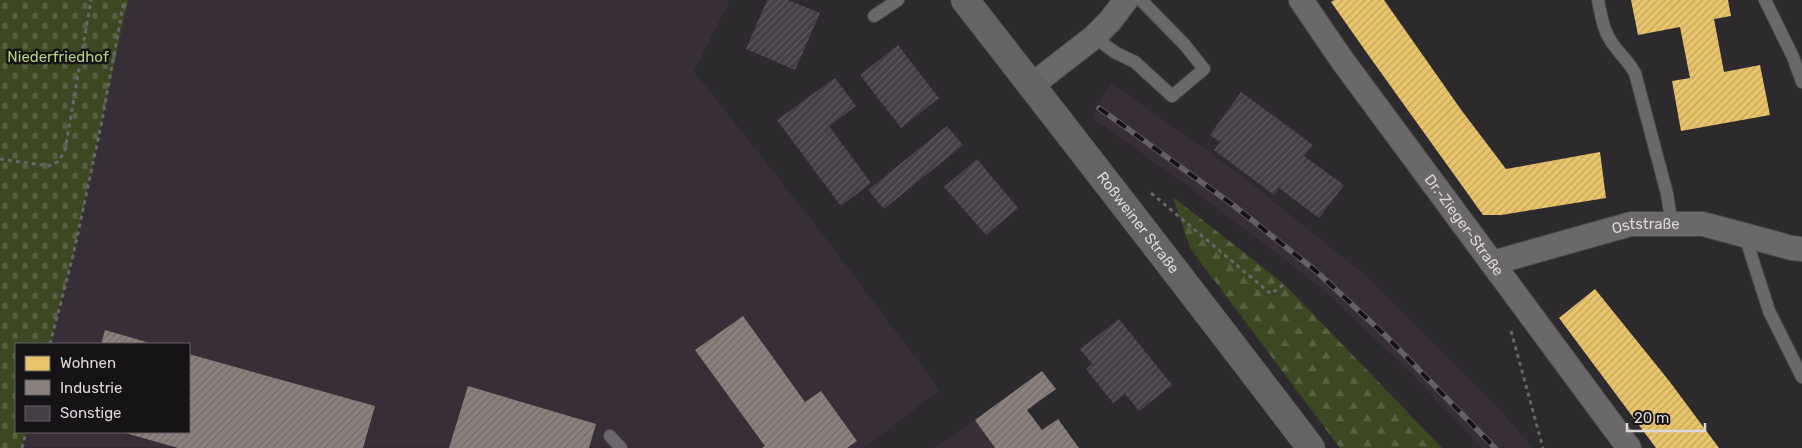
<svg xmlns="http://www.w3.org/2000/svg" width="1802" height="448" viewBox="0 0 1802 448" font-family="Rubik,sans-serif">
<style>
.built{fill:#372e38}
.forest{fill:url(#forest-firs)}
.cemetery{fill:url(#cemetery-stones)}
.homes{fill:url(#homes-hatch)}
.industry{fill:url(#industry-hatch)}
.building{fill:url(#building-hatch)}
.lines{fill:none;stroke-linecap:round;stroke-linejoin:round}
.lane-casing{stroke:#494749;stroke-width:14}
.street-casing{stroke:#494749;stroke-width:26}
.secondary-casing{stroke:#494749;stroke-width:29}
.path{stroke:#686669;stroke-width:3;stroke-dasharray:4 4;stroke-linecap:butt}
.lane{stroke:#6a686b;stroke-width:12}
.street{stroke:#6a686b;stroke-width:24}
.secondary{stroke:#636565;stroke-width:28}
.rail-casing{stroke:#636164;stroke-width:5.5}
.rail{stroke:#151315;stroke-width:4;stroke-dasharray:11;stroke-linecap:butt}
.labels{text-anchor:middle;stroke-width:5;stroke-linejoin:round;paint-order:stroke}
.park-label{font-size:15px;fill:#b3d182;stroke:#151315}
.street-label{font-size:15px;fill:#dbd7db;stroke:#151315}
</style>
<defs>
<pattern id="forest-firs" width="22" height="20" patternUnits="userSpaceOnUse" patternTransform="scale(1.25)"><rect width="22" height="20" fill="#3b4822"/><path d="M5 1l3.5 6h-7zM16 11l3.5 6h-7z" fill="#576242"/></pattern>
<pattern id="cemetery-stones" width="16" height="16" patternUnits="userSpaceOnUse" patternTransform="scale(1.25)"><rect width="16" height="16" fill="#3b4822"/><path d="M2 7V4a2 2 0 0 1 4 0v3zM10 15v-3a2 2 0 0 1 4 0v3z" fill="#576242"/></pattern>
<pattern id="homes-hatch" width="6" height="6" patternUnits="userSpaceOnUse" patternTransform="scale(1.25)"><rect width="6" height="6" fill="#e9c46a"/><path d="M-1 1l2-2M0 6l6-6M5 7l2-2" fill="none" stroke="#bfa360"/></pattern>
<pattern id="industry-hatch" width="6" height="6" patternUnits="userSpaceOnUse" patternTransform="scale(1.25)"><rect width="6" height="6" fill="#8a817c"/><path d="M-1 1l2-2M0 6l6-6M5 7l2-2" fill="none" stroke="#716a68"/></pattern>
<pattern id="building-hatch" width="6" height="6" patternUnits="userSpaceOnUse" patternTransform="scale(1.25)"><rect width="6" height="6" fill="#443e47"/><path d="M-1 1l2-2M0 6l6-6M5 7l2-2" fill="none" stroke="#5e5961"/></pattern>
</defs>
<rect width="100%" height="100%" fill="#2d2a2e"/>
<!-- built -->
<path class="built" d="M128,0h602l-36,71 137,174 109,145 -76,58 -842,-1 4,-15h163v-88h-139l23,-88z
M1111,83l130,92 129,104 128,129 35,40h-52l-70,-75 -94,-89 -136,-103 -90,-64z
M975,420l20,28h-60z"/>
<!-- forest -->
<path class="forest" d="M1173,197l111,87 158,164h-102l-150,-200z"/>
<!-- cemetery -->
<path class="cemetery" d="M0,0h128l-55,256 -23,88h-34v88h10l-4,16h-22z"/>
<!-- homes -->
<path class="homes" d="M1334,0h50l78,111 44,58 94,-17 6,46 -105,17h-18l-114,-159 -38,-54z
M1631,0h97l3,16 -17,3 10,53 36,-7 10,50 -89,16 -9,-50 18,-3 -10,-51 -42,8z
M1595,289l75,93 49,66h-63l-97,-130z"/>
<!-- industry -->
<path class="industry" d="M743,316l62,86 16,-11 36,50 -10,7h-85l3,-2 -70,-96z
M105,330l48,14h-52z
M189,354l186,52 -12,42h-185l-56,-16h67z
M1042,371l14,18 -29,21 15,20 16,-11 21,29h-84l-20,-28z
M468,386l128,38 -7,24h-140z"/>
<!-- building -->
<path class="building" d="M767,0h21l32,13 -25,57 -49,-21z
M898,45l41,53 -38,30 -41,-53z
M835,78l21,28 -27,20 42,57 -30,23 -64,-86z
M1241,92l72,53 -9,11 40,29 -25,33 -40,-30 -5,7 -60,-45 6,-8 -10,-7z
M947,126l16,19 -79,64 -16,-19z
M977,159l41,49 -32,27 -42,-48z
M1119,319l53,66 -33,26 -14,-17 -12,9 -27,-34 6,-5 -12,-15z"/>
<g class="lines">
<defs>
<path id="lane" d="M1598,0c3,13 4,27 11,38 7,13 19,22 26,35l32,121 5,30
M1765,0l28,57 9,25
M874,16l24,-16
M1094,37l22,16 19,9 37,34 32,-27 -20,-25 -43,-44
M1745,236l24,75 33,66
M610,436l11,12"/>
<g id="street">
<path id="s1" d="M1301,0l41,60 287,388"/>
<path d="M1032,85l62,-48 16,-16 16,-21"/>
<path id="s2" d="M1492,263l139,-39h72l89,24 10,1"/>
</g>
<g id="secondary">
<path id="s3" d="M965,0c116,149 232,298 346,448"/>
</g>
</defs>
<!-- lane casing -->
<use href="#lane" class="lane-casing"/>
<!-- street casing -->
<use href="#street" class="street-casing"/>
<!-- secondary casing -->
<use href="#secondary" class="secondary-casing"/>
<!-- path -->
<path class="path" d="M0,159l49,7 10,-5 6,-11 26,-150
M1151,193l120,101 13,-10
M1511,331l32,117
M50,344l23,-88 28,-130 23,-126
M22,448l4,-16"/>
<!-- lane -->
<use href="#lane" class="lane"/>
<!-- street -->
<use href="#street" class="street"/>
<!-- secondary -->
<use href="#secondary" class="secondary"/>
<defs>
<path id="rail" d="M1099,108l134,97 83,66 71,66 108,111"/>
</defs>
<!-- rail casing -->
<use href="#rail" class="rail-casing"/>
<!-- rail -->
<use href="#rail" class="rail"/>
</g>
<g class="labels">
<!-- park labels -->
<g class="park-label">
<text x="58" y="62">Niederfriedhof</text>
</g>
<!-- street labels -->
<g class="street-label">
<text dy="5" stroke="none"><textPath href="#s3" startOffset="282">Roßweiner Straße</textPath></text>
<text dy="5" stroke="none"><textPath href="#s1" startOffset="278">Dr.-Zieger-Straße</textPath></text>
<text dy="5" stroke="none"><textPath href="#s2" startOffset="159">Oststraße</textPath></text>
</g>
</g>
<!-- legend -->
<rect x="15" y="343" width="175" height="90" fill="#151315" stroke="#646164"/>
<rect x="25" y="356" width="25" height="15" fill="#e9c46a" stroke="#646164"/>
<text x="60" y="368" font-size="15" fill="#dbd7db">Wohnen</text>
<rect x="25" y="380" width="25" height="15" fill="#8a817c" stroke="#646164"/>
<text x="60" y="393" font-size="15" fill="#dbd7db">Industrie</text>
<rect x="25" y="406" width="25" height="15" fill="#443e47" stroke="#646164"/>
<text x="60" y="418" font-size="15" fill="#dbd7db">Sonstige</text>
<!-- scale -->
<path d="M1627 423v8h78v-8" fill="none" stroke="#dbd7db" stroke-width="2.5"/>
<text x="1634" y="423" font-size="15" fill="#dbd7db" stroke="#151315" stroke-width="4" paint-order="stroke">20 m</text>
</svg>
